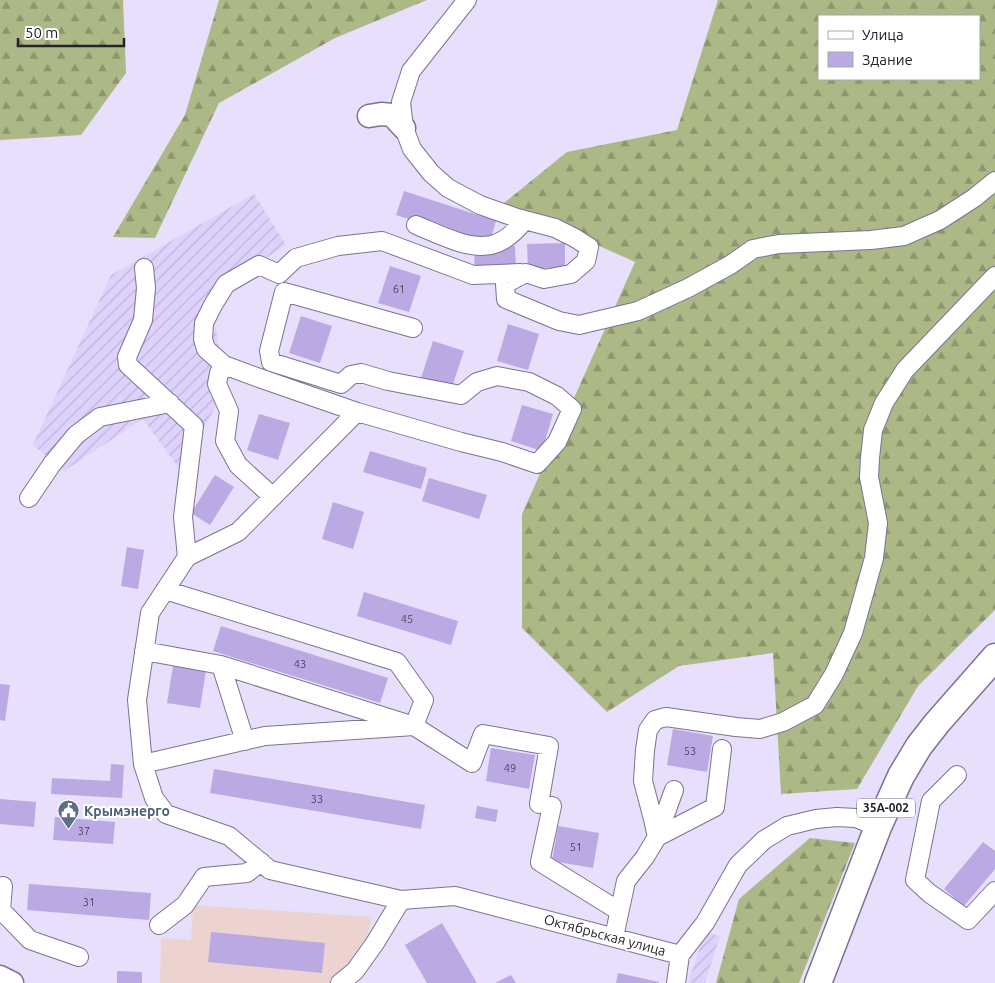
<svg xmlns="http://www.w3.org/2000/svg" width="995" height="983" viewBox="0 0 995 983" font-family="Ubuntu,sans-serif">
<style>
.industrial{fill:url(#industrial-furrows)}
.education{fill:#edd3d0}
.forest{fill:url(#forest-firs);fill-rule:evenodd}
.building{fill:#baa9e3}
.lines{fill:none;stroke-linecap:round;stroke-linejoin:round}
.minor-casing{stroke:#7c7292;stroke-width:20}
.major-casing{stroke:#7c7292;stroke-width:25}
.highway-casing{stroke:#7c7292;stroke-width:29}
.minor{stroke:#fff;stroke-width:18}
.major{stroke:#fff;stroke-width:22}
.highway{stroke:#fff;stroke-width:26}
.labels{text-anchor:middle;stroke-width:4;stroke-linejoin:round;paint-order:stroke}
.number-label{font-size:11px;fill:#4b445c}
.shield{fill:#fff;stroke:#67646d;stroke-width:1}
.shield-label{font-size:12px;font-weight:bold;fill:#26222f}
.service-label{font-size:14px;font-weight:bold;fill:#4e5e75;stroke:#fff;text-anchor:start}
.street-label{font-size:14px;fill:#26222f;stroke:#fff}
</style>
<defs>
<pattern id="industrial-furrows" width="10" height="10" patternUnits="userSpaceOnUse" patternTransform="scale(1.25)"><rect width="10" height="10" fill="#ded2fd"/><path d="M-1 1l2-2M0 10L10 0M9 11l2-2" fill="none" stroke="#beb4d9"/></pattern>
<pattern id="forest-firs" width="22" height="20" patternUnits="userSpaceOnUse" patternTransform="scale(1.25)"><rect width="22" height="20" fill="#acb885"/><path d="M5 1l3.5 6h-7zM16 11l3.5 6h-7z" fill="#8c956d"/></pattern>
</defs>
<rect width="100%" height="100%" fill="#e7dffb"/>
<!-- industrial -->
<path class="industrial" d="M254,194l32,51 -60,39 -16,7 15,98 -44,82 -38,-52 -79,52 -31,-26 78,-170z
M705,932l15,4 -15,47h-17z"/>
<!-- education -->
<path class="education" d="M193,905l179,12 -9,36 -30,30h-173l1,-45 30,2z"/>
<!-- forest -->
<path class="forest" d="M0,0h123l3,73 -45,62 -81,5z
M219,0h208l-92,38 -116,65 -64,135 -42,-1 72,-122z
M718,0h277v610l-77,76 -61,103 -76,5 -8,-141 -94,13 -72,46 -85,-84v-114l113,-252 -131,-59 63,-51 110,-22zM819,16h160v63h-160z
M810,838l45,5 -56,140h-83l23,-84z"/>
<!-- building -->
<path class="building" d="M404,191l92,30 -7,24 -93,-30z
M565,243v24l-37,2 -1,-25z
M515,246l1,22 -41,2 -1,-22z
M390,266l31,10 -12,36 -31,-9z
M301,316l31,10 -12,37 -31,-10z
M508,324l31,10 -11,36 -31,-9z
M433,341l31,10 -12,36 -31,-9z
M522,405l31,9 -11,37 -31,-10z
M259,414l31,9 -12,37 -31,-10z
M370,451l57,17 -6,21 -58,-17z
M215,475l19,12 -24,38 -19,-12z
M429,478l58,17 -8,24 -57,-18z
M333,502l31,10 -11,37 -31,-10z
M127,547l17,3 -6,39 -17,-3z
M364,592l94,29 -7,24 -94,-29z
M221,626l167,52 -8,25 -167,-52z
M173,666l33,5 -6,37 -33,-5z
M0,684l10,1 -5,36 -5,-1z
M673,729l40,7 -6,36 -40,-7z
M491,748l44,7 -6,34 -43,-8z
M111,764l13,1 -2,33 -71,-4 1,-16 58,3z
M214,769l211,36 -4,24 -211,-36z
M0,799l36,3 -2,25 -34,-3z
M477,806l21,4 -2,12 -21,-4z
M55,817l60,5 -2,22 -60,-4z
M558,826l41,7 -6,35 -41,-7z
M983,842l12,9v18l-31,37 -20,-17z
M29,884l122,9 -2,27 -122,-10z
M442,923l35,60h-50l-22,-38z
M211,932l114,11 -3,30 -114,-11z
M117,971l25,1v11h-25z
M618,973l41,9v1h-43z
M511,975l5,8h-21z"/>
<g class="lines">
<defs>
<path id="minor" d="M467,0l-56,71 -10,31 3,26 8,21 19,24 17,15 32,17 37,13 38,10 20,10 14,9 -3,14 -15,13 -27,5 -18,-6 -21,11 1,15 53,22 20,4 59,-14 50,-23 42,-23 23,-16 26,-5 92,-4 33,-4 36,-16 34,-22 21,-17
M416,225c22,9 52,25 75,20 14,-3 26,-15 34,-25
M144,268l2,20 -3,32 -16,37 1,8 66,61 -11,91 4,40
M224,365l-18,-16 -3,-10 1,-16 9,-18 13,-21 33,-19 20,9 17,-16 42,-12 44,-5 91,34 48,-2
M273,497l-35,-32 -13,-24 4,-30 -12,-27 2,-11 5,-8 38,14 95,33
M29,498l23,-34 24,-29 24,-18 70,-14
M165,590l232,72 27,38 -10,26 -193,-61
M144,651l77,14 24,76
M143,764l-6,-64 13,-87 37,-56 51,-25 119,-120 104,30 41,10 35,12 20,-22 15,-33 -15,-13 -28,-14 -32,-6 -20,6 -16,13 -73,-14 -27,-8 -10,2 -10,9 -70,-22 -2,-11 15,-59 129,36
M957,775l-26,26 -16,79 14,13 39,27 27,-29
M674,790l-17,47 58,-30 7,-58
M539,804l10,-58 -66,-12 -11,29 -58,-37 -149,10 -122,28 11,34 12,16 63,22 41,34 131,30 54,-4 225,59 25,-32 33,-58 26,-25 23,-14 29,-7 21,-2 19,1 22,9
M552,806l-12,56 79,49
M3,886l-2,24 29,30 49,17
M159,925l26,-20 19,-28 43,-4 14,-11
M614,937l12,-56 19,-24 12,-20 -4,-18 -10,-38 2,-31 3,-20 7,-10 11,-3 70,10 24,2 23,-7 32,-17 19,-31 19,-41 21,-75 4,-35 -9,-46 1,-19 3,-28 11,-27 21,-33 90,-94
M340,983l15,-12 20,-28 26,-43
M676,983l4,-28"/>
<path id="major" d="M369,116l12,-2 11,1 12,13
M0,977l12,6"/>
<path id="highway" d="M818,983l60,-156 23,-51 18,-30 18,-23 58,-66"/>
</defs>
<!-- minor casing -->
<use href="#minor" class="minor-casing"/>
<!-- major casing -->
<use href="#major" class="major-casing"/>
<!-- highway casing -->
<use href="#highway" class="highway-casing"/>
<!-- minor -->
<use href="#minor" class="minor"/>
<!-- major -->
<use href="#major" class="major"/>
<!-- highway -->
<use href="#highway" class="highway"/>
</g>
<!-- icons -->
<defs>
<symbol id="civic-pin" viewBox="-11 -11 22 30"><path d="M0 17L-7.5 6A9.5 9.5 0 1 1 7.5 6Z" fill="#5c6f8a" stroke="#fff"/><path d="M-.6-6.5H3V-4.5H.6V-3L4-1V1h2V6H-6V1h2V-1L-.6-3ZM-1.2 2.5V6h2.4V2.5Z" fill="#fff"/></symbol>
</defs>
<g fill-rule="evenodd">
<use href="#civic-pin" x="56" y="798" width="25" height="34"/>
</g>
<g class="labels">
<!-- number labels -->
<g class="number-label">
<text x="399" y="293">61</text>
<text x="407" y="623">45</text>
<text x="300" y="668">43</text>
<text x="690" y="755">53</text>
<text x="510" y="772">49</text>
<text x="317" y="803">33</text>
<text x="84" y="835">37</text>
<text x="576" y="851">51</text>
<text x="89" y="906">31</text>
</g>
<!-- shield labels -->
<rect class="shield" x="857" y="798.5" width="58" height="19" rx="4"/>
<g class="shield-label">
<text x="886" y="812">35А-002</text>
</g>
<!-- service labels -->
<g class="service-label">
<text x="84" y="816">Крымэнерго</text>
</g>
<!-- street labels -->
<g class="street-label">
<text transform="translate(605 935) rotate(15)" y="5">Октябрьская улица</text>
</g>
</g>
<!-- legend -->
<rect x="818" y="15" width="162" height="65" fill="#ffffff" stroke="#a8a7ac"/>
<rect x="828" y="31" width="25" height="8" fill="#ffffff" stroke="#a8a7ac"/>
<text x="862" y="40" font-size="15" fill="#26222f">Улица</text>
<rect x="828" y="52" width="25" height="15" fill="#baa9e3" stroke="#a8a7ac"/>
<text x="862" y="65" font-size="15" fill="#26222f">Здание</text>
<!-- scale -->
<path d="M18 38v8h106v-8" fill="none" stroke="#26222f" stroke-width="2.5"/>
<text x="25" y="38" font-size="15" fill="#26222f" stroke="#ffffff" stroke-width="4" paint-order="stroke">50 m</text>
</svg>
